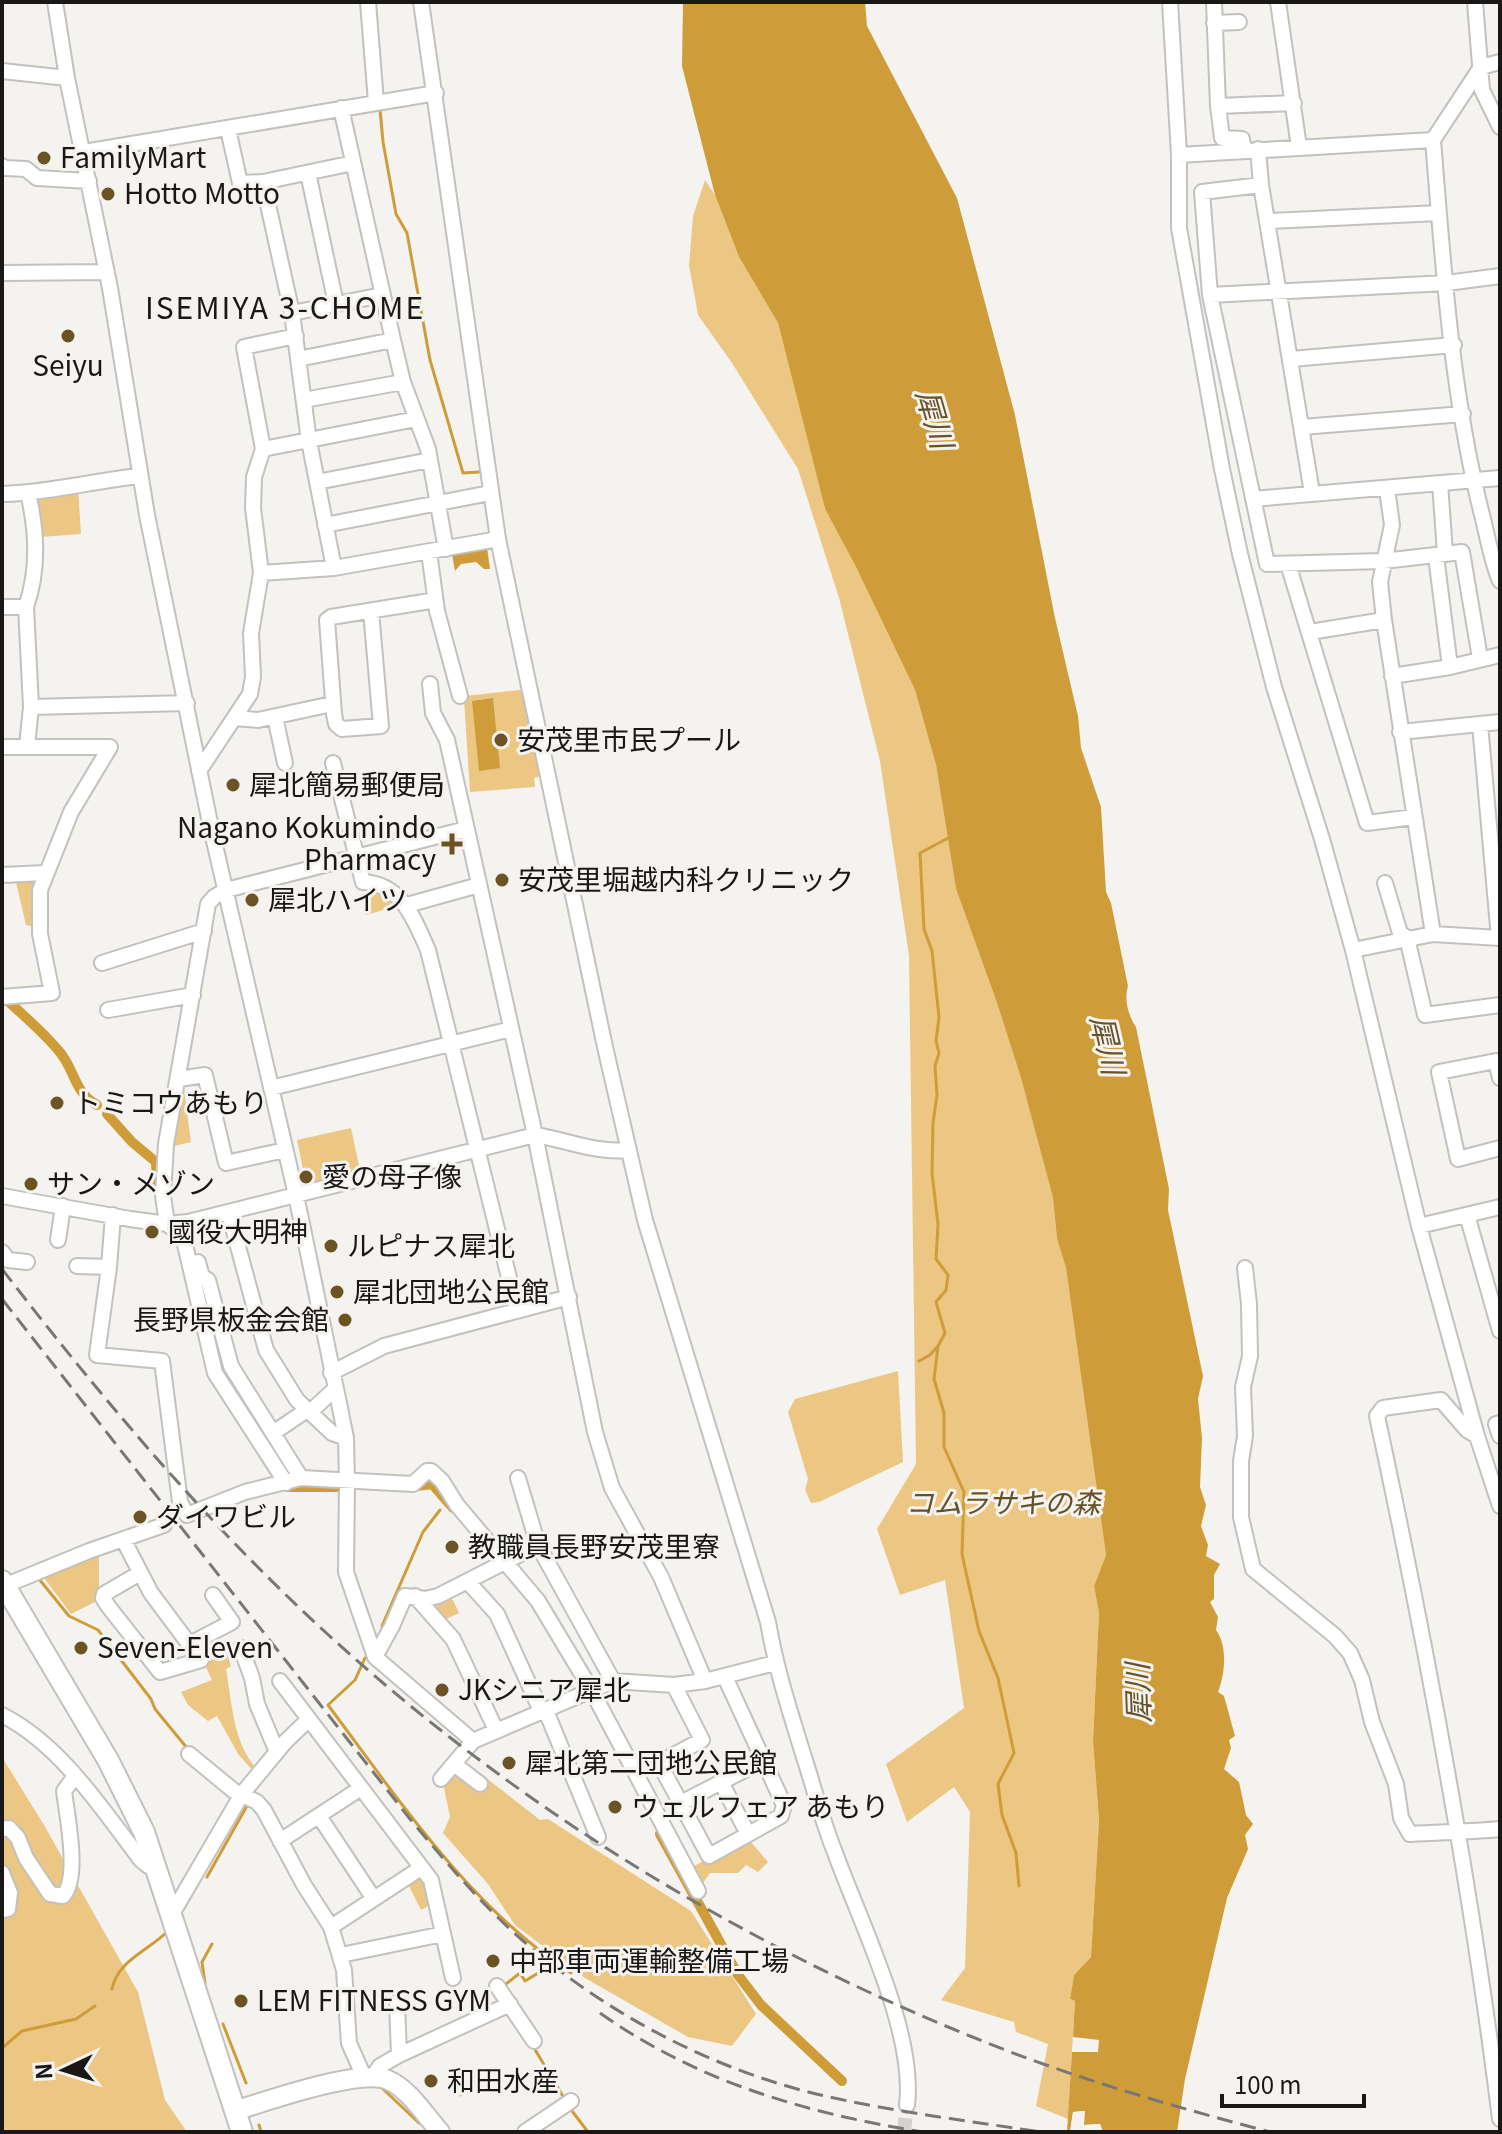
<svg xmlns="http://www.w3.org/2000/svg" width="1502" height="2134" viewBox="0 0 1502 2134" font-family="Georgia,'Noto Sans JP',serif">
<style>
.green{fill:#ecc783}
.water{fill:#ce9d39}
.pier{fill:#f5f3ef}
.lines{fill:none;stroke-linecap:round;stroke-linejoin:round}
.stream{stroke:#ce9d39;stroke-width:3}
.canal{stroke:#ce9d39;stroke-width:10}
.minor-tunnel{stroke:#d4d2cf;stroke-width:14;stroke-dasharray:14 7;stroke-linecap:butt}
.minor-casing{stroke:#c3c1be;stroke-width:18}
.major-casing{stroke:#c3c1be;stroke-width:22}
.highway-casing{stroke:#c3c1be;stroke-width:24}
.minor{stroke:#fff;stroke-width:14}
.major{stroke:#fff;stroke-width:18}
.highway{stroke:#fff;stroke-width:20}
.rail{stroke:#787775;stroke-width:3;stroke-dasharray:16 8;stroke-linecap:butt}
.poi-dot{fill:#6c5324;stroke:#f5f3ef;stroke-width:3}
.labels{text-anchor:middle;stroke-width:6;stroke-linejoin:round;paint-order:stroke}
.poi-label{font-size:28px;fill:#191817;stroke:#f5f3ef;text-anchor:start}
.park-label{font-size:28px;font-style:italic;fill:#655028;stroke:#f5f3ef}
.neighbourhood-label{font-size:30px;letter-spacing:2px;fill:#191817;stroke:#f5f3ef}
.water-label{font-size:30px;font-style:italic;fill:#67522a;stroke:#f5f3ef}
</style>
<rect width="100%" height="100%" fill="#f5f3ef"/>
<!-- green -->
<path class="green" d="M705,180l10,15 24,62 39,66 47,186 31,58 59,123 21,75 20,124 41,114 24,75 32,120 4,41 9,29 40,287 -12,31 5,27 -6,128 6,79 -8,137 -17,18 -4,24 5,2 -7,118 -32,-13 12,-62 -32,-12 -2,-10 -73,-22 24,-32 5,-156 -16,-25 -47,35 -21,-58 78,-56 -19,-128 -45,15 -23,-66 39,-65 -7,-508 -29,-195 -41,-163 -41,-129 -66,-106 -34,-48 -9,-50 4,-49z
M78,488l3,46 -41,3 -7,-40z
M520,690l6,1 16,85 -8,2 1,9 -65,5 -6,-93 1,-3z
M37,877l-2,50 -9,-2 -11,-47z
M367,887l16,7 14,12 -31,9 -1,-25z
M180,1089l4,1 7,52 -21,5z
M351,1128l10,47 -54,14 -10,-49z
M898,1371l5,91 -84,40 -8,1 -6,-13 3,-11 -20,-67 7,-13z
M99,1551v49l-28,14 -30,-40z
M448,1598l5,2 6,13 -13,6 -15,-15z
M227,1653l4,13 -5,3c6,34 7,74 31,100l-3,3 -16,-18 -21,-38 -9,5 -20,-16 -7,-13 31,-12 -8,-17z
M2,1757l42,68 94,167 27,108 22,32h-185z
M455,1772l22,15 8,-10 55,43 8,-1 143,92 65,103 -24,32 -44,-9 -103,-59 -70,-53 -27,-41 -45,-51 7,-16 -6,-29z
M750,1841l18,21 -10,10 -12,-7 -8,8h-28l-10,14 -9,-19 14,-8h9z
M424,1876l9,27 -12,7 -14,-28z
M463,2074l9,16 -12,7 -9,-16z"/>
<!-- water -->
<path class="water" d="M683,2h182l2,24 90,172 58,217 40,203 23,98 3,32 20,59 5,85 5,11 17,83c-4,14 0,29 8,41l33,162 -1,21 35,166 -5,23 4,39 -2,49 6,18 -5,21 7,19 -2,11 14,8 -6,11v24l-4,3 8,15 -2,13c12,17 9,43 2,62l6,4 11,40 -6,4 2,8 -7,21 15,13 7,33 7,9 -8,11 3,14 -21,49 -42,181 -8,53h-74l-3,-8 -16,1v-14l-11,1 -3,20h-3l5,-80h26l1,-12 -26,-3 2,-36 -5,-2 4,-24 17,-18 8,-137 -6,-79 6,-128 -5,-27 12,-31 -40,-287 -9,-29 -4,-41 -32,-120 -24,-75 -41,-114 -20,-124 -21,-75 -59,-123 -31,-58 -47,-186 -39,-66 -24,-62 -33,-129z
M487,547l3,22h-6l-8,-7 -15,2 -6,7 -3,-17z
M493,698l7,70 -21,3 -7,-70z"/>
<!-- pier -->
<path class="pier" d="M1085,2111l-1,14 16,-1 3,8h-4l-2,-4h-15l-1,-12h-4l-3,16h-4l3,-20z"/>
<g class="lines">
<!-- stream -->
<path class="stream" d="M380,109l3,33 13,72 11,19 23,127 33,113 16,-1
M950,837l-30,16 4,76 8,22 7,66 -3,24 3,12 -4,13 2,29 -4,28 -1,50 6,51 -2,35 12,16 -2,15 -10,12 9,31 -7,13 -4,33 10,34v34l20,45 -2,62 17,77 19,47 16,75 -16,31 4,31 14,38 3,33
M919,1361l11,-6 8,-9
M39,1579l30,37 29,14 53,69 4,10 32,39
M382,1626l41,-94 17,-22
M365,1658l-10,22 -27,25c71,95 142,202 243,268
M207,1877l41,-73
M184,1908l10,-18
M205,1983l-3,-21 10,-18
M502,1987l18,-14 5,8 15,-9
M112,1989c6,-29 36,-38 56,-58
M223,2024l23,59
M2,2048l20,-17 54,-12 19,-13
M534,2048l30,50
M382,2088l37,35
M572,2111l16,21
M259,2125l2,7"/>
<!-- canal -->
<path class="canal" d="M2,1001h6c17,16 35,31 50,49 17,18 15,42 39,55
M107,1114l25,28 24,20 1,28
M288,1487h52
M409,1487l23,-3 21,24
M660,1834l78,141 23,30 81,76"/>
<!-- minor-tunnel -->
<path class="minor-tunnel" d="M904,2132l3,-27"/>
<defs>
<path id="minor" d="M55,2l12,76 43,210 37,227 64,313 85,367 44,213 6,30 1,44 -1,90 29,85 98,84 140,-60 61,4 31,-4 70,-18
M368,2l8,100
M421,2l77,537 107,508 40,173 123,402c8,47 22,90 36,135 10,31 18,63 30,93 25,70 82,182 73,255
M1170,2l9,153v73l43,241 18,85 34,133 48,152 31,111 66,276 58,210 23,70
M1214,2l4,104 4,32 20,1 2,11
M1278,2l21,145
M1475,2l7,88 18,37
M1214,23l25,-1
M2,71l65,7
M1218,106l76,-3
M341,108l52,232 10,42 25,67 18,100
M228,129l12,54 23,-1 90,-19
M1433,140c10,123 18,251 48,371 6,22 10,49 19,70
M1258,149l3,36 51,308
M84,152l352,-59
M1179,155l254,-15 48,-73 19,-5
M2,166l3,2 21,1 11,9 52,3
M308,173l28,131
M263,182l29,131 17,128 25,127
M1261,185l-59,7 8,103 57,269 116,-3 79,-9 18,106
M1269,221l170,-8
M2,273l104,-1
M1210,295l237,-12 53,-7
M292,313l90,-18
M298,359l95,-19
M1291,359l163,-14
M304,400l99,-18
M1302,427l161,-13
M263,449l153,-30
M317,482l113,-22
M1440,483l5,70
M1387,489l5,36 -12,57 4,38 49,314
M2,494c46,-1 91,-13 137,-18
M1253,499l247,-21
M325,525l165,-32
M429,552l8,59 23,85
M1436,556l14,111
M1288,564l79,259 47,-6
M261,573l73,-5 164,-29
M2,607h24
M371,611l10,115 -39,3 -6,-5 -2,-10 -7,-94 4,-3 99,-16 5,-1
M1310,632l74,-12
M1392,676l58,-9 50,-12
M430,684l3,29 14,27 88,395 60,297 17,56 49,89 44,104
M31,707l156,-4
M275,717l10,46
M234,718l24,2 74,-16
M1480,724l19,214
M1400,732l100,-10
M27,746l4,-39 -5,-100c13,-37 11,-76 2,-114
M2,747h108l-39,65 -31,78v44l12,59 -50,4
M333,763l30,119c39,2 51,37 65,68l89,360
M199,771l51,-77 3,-17 -2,-44 10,-60 -8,-65 1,-31 9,-28 -19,-102 52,-11
M2,875l44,-2
M1385,883l15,50 7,5 18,77 75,-10
M407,905l72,-20
M1353,950l80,-16 67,4
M102,963l102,-32
M108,1010l85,-15
M1496,1061l-57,11 19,87 42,-11
M1500,1061h-4l4,17
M179,1079l26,-4 21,88 59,-13
M271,1088l240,-59
M2,1196l128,23 37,5 21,-2 347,-87c32,5 59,18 93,15
M229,1213l37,137 31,50 35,33 14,5
M113,1215l-4,52 -12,88 65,6 18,141 7,13 58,-23 56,-14 112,6 14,-13h4l11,10 15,24 81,96 54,90 106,200
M1467,1215l33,116
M1419,1226l81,-19
M58,1240l5,-34
M2,1252l6,8 19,2
M198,1262l4,15 6,3 23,86 70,112
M77,1266l32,1
M1245,1268l4,36 1,52 -7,31 2,49 -4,25v56l12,52 82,67 15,17 12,27 10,42 24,62 5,34 9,16c31,-2 59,-2 90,-5
M331,1373l53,-27 185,-49
M310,1412l25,-23
M1500,1423l-4,1 4,12
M273,1433l34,-23
M1477,1436l-10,-6 -26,-30 -58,8 -6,8c50,233 94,467 123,703
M518,1478l20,67
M286,1483l-71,-110 -32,-137 -16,-12 -4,-28 3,-52 42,-240 6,-7 12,-7 240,-61
M124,1541l27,52 50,67 -41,12 -52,-66 -5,-8 1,-4 36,-21
M468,1582l29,32 45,99
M2,1591l9,-8 78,-32 75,-26
M415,1596l38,43 43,91
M190,1644l42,-22 -19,-27
M241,1648l11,30 5,26 20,48
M375,1657l17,-31 13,-30 20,3 13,-3 100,-51 75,136
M280,1681l151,199 22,98
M674,1685l28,55 -43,23 50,93 72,-40 3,-11 -59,-128
M546,1711l52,126
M2,1715c59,30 100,94 139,145l7,6 8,-2
M189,1754l45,37 23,11 7,8 40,75 27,42 13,43 5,73 15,34
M454,1764l26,20
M441,1779l32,-38
M721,1782l27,52
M679,1804l83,-43
M319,1816l55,83
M2,1829l7,-1 9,10 8,20 24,36 13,2c17,-18 4,-80 1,-105l11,-15
M280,1841l81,-53
M2,1873l8,20 -2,16 -6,1
M172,1914l70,-120 43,-52 23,-22
M331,1927l90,-59
M341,1955l102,-21
M497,1986l37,55
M397,2003l2,52
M374,2075l6,-9 19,-11 111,-51
M525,2132l46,-31"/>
<path id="major" d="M237,2110c31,-9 123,-42 151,-30 21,9 37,35 52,52"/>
<path id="highway" d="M2,1581l106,179 36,72 98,300"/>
</defs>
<!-- minor casing -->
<use href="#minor" class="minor-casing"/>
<!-- major casing -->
<use href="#major" class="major-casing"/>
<!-- highway casing -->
<use href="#highway" class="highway-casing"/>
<!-- minor -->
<use href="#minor" class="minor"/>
<!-- major -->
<use href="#major" class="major"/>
<!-- highway -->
<use href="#highway" class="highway"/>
<!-- rail -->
<path class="rail" d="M2,1269c88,114 181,226 284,326 196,190 432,339 684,441 97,40 198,69 300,96
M2,1299l408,520c35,42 70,84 111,120 85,75 194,132 304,157 71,16 144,25 216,36
M600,2013c98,69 205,100 323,119"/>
</g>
<!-- markers -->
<g class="poi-dot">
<circle cx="44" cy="158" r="8"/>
<circle cx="108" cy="194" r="8"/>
<circle cx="68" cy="336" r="8"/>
<circle cx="501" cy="740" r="8"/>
<circle cx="233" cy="785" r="8"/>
<path d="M448 832h8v8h8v8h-8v8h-8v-8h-8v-8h8z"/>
<circle cx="502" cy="880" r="8"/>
<circle cx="252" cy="900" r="8"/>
<circle cx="57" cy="1103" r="8"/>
<circle cx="306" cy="1177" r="8"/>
<circle cx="31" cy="1184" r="8"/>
<circle cx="152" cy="1232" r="8"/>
<circle cx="331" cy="1246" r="8"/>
<circle cx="337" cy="1292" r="8"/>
<circle cx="345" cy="1320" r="8"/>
<circle cx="140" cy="1517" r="8"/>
<circle cx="452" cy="1547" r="8"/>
<circle cx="81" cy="1648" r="8"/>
<circle cx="442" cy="1690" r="8"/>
<circle cx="509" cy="1763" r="8"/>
<circle cx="615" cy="1807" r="8"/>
<circle cx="493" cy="1961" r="8"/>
<circle cx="241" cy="2001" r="8"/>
<circle cx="431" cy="2081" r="8"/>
</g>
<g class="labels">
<!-- poi labels -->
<g class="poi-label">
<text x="60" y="168">FamilyMart</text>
<text x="124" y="204">Hotto Motto</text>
<text x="68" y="376" text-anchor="middle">Seiyu</text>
<text x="517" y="750">安茂里市民プール</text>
<text x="249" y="795">犀北簡易郵便局</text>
<text x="436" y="838" text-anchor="end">Nagano Kokumindo<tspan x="436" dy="32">Pharmacy</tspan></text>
<text x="518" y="890">安茂里堀越内科クリニック</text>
<text x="268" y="910">犀北ハイツ</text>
<text x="73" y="1113">トミコウあもり</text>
<text x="322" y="1187">愛の母子像</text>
<text x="47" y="1194">サン・メゾン</text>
<text x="168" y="1242">國役大明神</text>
<text x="347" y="1256">ルピナス犀北</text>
<text x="353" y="1302">犀北団地公民館</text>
<text x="329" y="1330" text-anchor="end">長野県板金会館</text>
<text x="156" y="1527">ダイワビル</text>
<text x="468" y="1557">教職員長野安茂里寮</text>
<text x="97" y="1658">Seven-Eleven</text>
<text x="458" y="1700">JKシニア犀北</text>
<text x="525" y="1773">犀北第二団地公民館</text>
<text x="631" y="1817">ウェルフェア あもり</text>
<text x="509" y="1971">中部車両運輸整備工場</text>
<text x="257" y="2011">LEM FITNESS GYM</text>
<text x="447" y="2091">和田水産</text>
</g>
<!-- park labels -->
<g class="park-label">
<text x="1003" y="1513">コムラサキの森</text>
</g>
<!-- neighbourhood labels -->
<g class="neighbourhood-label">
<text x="285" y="319">ISEMIYA 3-CHOME</text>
</g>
<!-- water labels -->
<g class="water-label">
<text transform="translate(934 419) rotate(74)" y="10">犀川</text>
<text transform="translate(1107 1045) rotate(77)" y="10">犀川</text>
<text transform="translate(1139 1693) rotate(-92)" y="10">犀川</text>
</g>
</g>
<!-- border -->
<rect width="1502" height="2134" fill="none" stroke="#191817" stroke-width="8"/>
<!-- north arrow -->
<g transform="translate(64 2070) rotate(266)" stroke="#f5f3ef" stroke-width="6" paint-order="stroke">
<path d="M0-6L14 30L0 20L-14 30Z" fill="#191817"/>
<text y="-12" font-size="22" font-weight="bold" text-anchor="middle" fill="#191817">N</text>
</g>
<!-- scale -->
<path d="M1222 2094v12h142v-12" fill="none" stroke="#191817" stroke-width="4"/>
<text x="1234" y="2094" font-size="24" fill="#191817" stroke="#f5f3ef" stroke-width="6" paint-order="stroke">100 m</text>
</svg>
